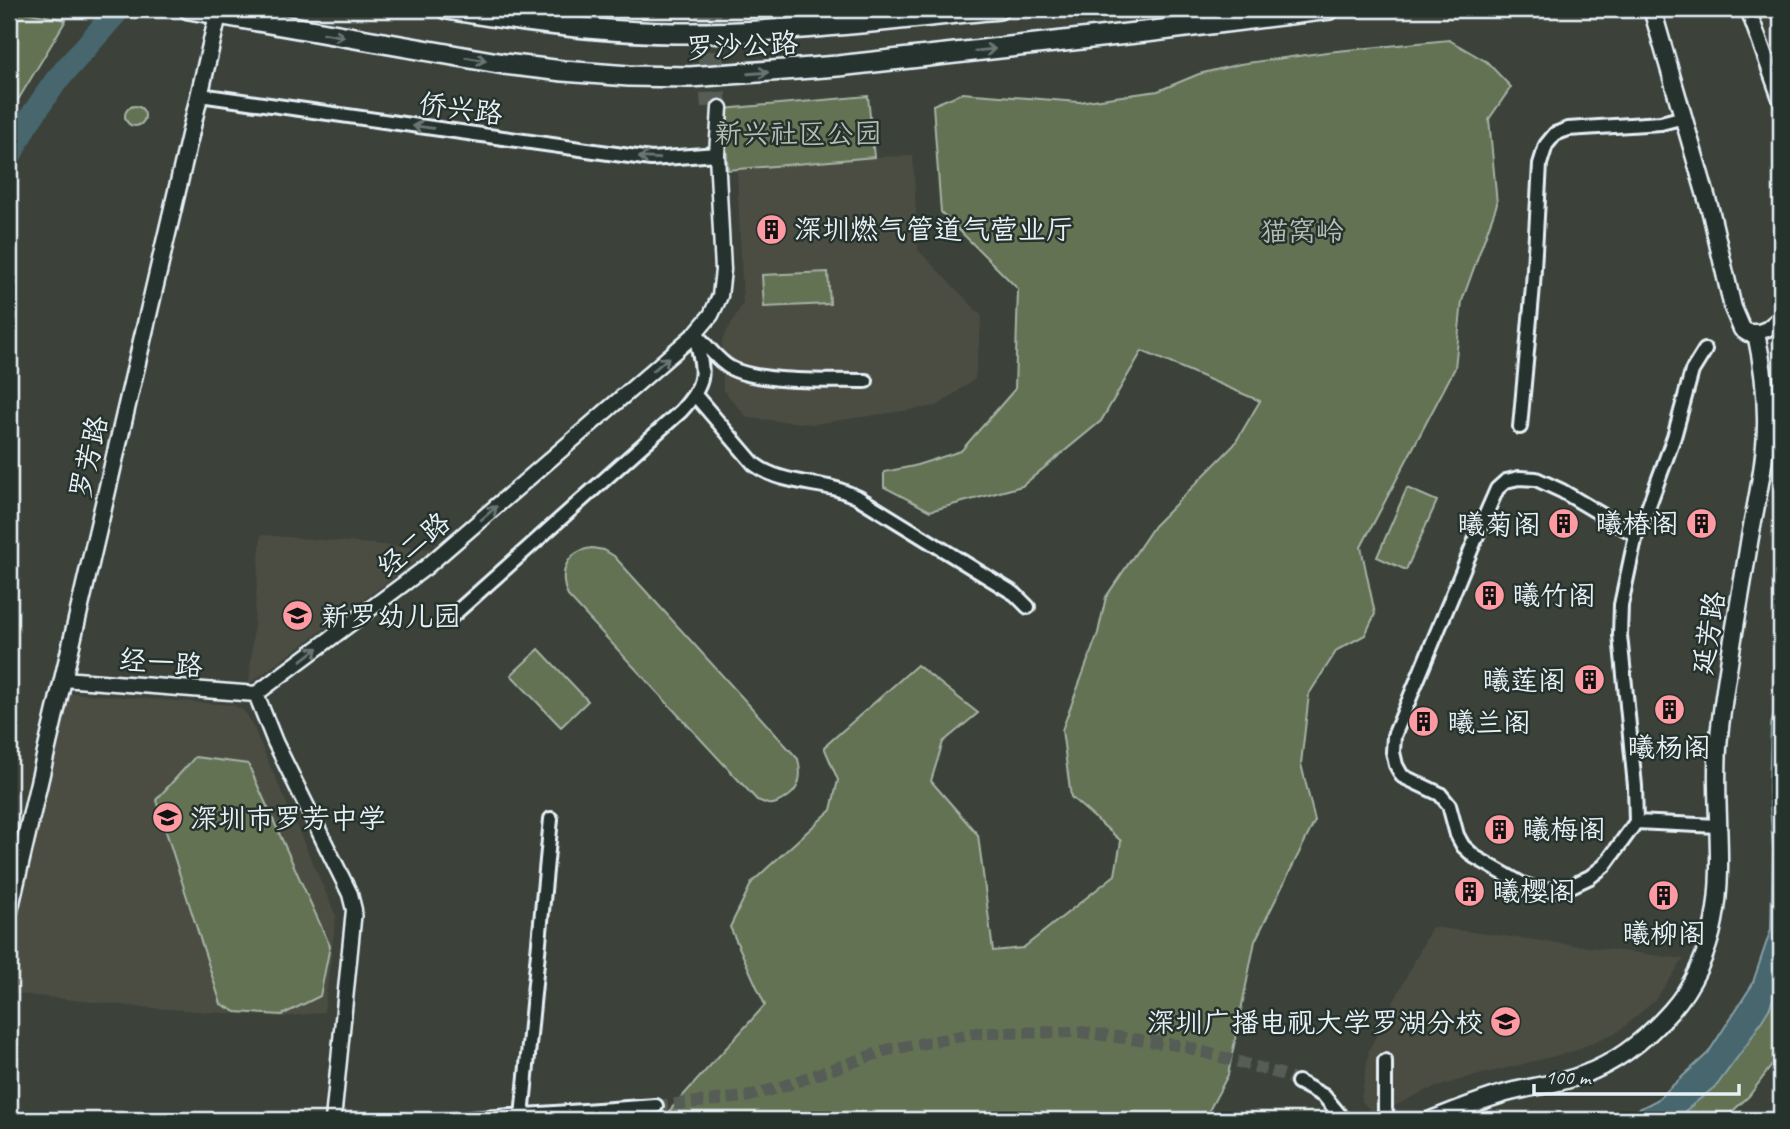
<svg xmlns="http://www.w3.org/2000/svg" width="1790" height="1129" viewBox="0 0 1790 1129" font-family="Caveat,'LXGW WenKai TC',sans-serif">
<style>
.built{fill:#4b4d43}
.green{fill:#637253;stroke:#a6b2a6;stroke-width:2}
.water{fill:#47666d;stroke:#879ea5;stroke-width:2}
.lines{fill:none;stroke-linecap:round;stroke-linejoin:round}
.river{stroke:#47666d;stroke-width:24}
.minor-tunnel{stroke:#565c56;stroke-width:12;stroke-dasharray:12 6;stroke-linecap:butt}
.tertiary-tunnel{stroke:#565c56;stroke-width:14;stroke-dasharray:14 7;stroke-linecap:butt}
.minor-casing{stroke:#e8f1f8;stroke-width:18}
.tertiary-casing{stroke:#e8f1f8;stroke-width:19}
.secondary-casing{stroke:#e8f1f8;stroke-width:21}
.trunk-casing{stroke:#e8f1f8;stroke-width:24}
.minor{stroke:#26332d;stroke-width:12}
.tertiary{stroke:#26332d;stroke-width:14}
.secondary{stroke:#26332d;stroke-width:16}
.trunk{stroke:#26332d;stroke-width:19}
.oneway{stroke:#6a7674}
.labels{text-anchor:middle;stroke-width:5;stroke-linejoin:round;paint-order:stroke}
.street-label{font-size:28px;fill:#e8f1f8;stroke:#26332d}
.park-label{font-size:28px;fill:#b3beb6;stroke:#26332d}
.poi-label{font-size:28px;fill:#e8f1f8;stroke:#26332d;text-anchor:start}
</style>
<rect width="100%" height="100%" fill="#3c423a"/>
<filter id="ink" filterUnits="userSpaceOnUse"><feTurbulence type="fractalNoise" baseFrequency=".0143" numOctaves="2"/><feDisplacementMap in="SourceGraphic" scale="14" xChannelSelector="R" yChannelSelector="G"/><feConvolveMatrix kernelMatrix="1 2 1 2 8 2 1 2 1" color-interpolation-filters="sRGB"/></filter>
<g filter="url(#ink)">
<!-- built -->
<path class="built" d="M913,156l5,94 64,66 -7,63 -38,27 -123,18 -66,-6 -25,-28 -1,-50 21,-37 -6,-134 137,-12z
M261,535l171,14 -183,135z
M69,693l164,12 11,6 6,9 86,196 -12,96 -43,5 -141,-10 -131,-14v-38z
M1432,927l252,32 -29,41 -36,31 -48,21 -105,26 -42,13 -49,25 -14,-16 8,-50z"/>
<!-- green -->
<path class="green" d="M9,9l57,11 -57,95z
M1449,40l38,22 24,25 -22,32 8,85 -35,97 -7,67 -94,179 14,67 -10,21 -28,15 -28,44 -8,70 14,57 -60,120 -27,134 -24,45h-532l-2,-10 95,-105 -35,-78 22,-45 79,-72 7,-30 -14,-33 93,-82 61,48 -35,29 -12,39 47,54 15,116 30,-3 92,-73 6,-34 -50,-44 -9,-67 36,-97 8,-36 48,-71 80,-81 26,-44 -118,-50 -41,70 -79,65 -92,25 -46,-24v-15l30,-6 47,-15 54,-62 3,-100 -77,-77 -8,-107 29,-12 117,9 79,-11 41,-17 41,-10 87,-12z
M868,96l6,61 -146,13 -5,-61z
M125 116a10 10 0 1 1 20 0a10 10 0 1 1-20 0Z
M828,272l2,32 -66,3 -2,-32z
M1407,488l30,13 -31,69 -29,-13z
M592,548l12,2 10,6 184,203c4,16 2,32 -14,40 -5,3 -10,6 -16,5 -4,-1 -7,-3 -11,-4l-189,-204c-10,-23 -2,-45 24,-48z
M539,649l49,52 -27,26 -50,-52z
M195,757l53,7 82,182 -10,50 -38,19 -46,-3 -15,-8 -65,-204z
M1781,980v73l-32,43 -26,24h-50z"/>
<!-- water -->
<path class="water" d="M1781,680v300l-12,29 -21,34 -31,42 -43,35h-56l39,-20 51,-47 44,-68 19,-56 2,-80 -4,-58 2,-66z"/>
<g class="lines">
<!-- river -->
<path class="river" d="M9,157l16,-31 31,-45 63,-72"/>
<!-- minor-tunnel -->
<path class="minor-tunnel" d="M656,1106l90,-9 35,-10 106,-37 91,-17 103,-1 102,14 101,29 14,7"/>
<!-- tertiary-tunnel -->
<path class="tertiary-tunnel" d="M702,9l6,101
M713,9l7,99"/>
<defs>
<path id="minor" d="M200,95l451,64 66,-5
M696,334c9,10 19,23 30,31 24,19 107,15 140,16
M695,395l59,69c22,17 52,18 79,24 9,2 17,6 26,10l156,96 13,13
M1520,427l13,-141 7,-122 6,-19 9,-11 13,-5 93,-6 23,-6
M1636,535l-74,-44 -26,-12 -17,-1 -13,3 -9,8 -11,25 -92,222 -1,16 3,13 6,11 38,18 9,11 8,30 6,11 12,11 47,27 16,5 20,1 15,-5 17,-8 15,-12 31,-43 -1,-36 -15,-151 1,-30 15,-70 12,-27 26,-71 18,-66 13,-21
M451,617l230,-206c28,-31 22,-39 14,-77
M1636,822l82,4
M1385,1061v49l4,10
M1298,1082l26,14 20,24
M522,1117l29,-298
M454,1120l202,-14"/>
<path id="tertiary" d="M1748,9l33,92
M1756,333l11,-4 14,-12
M63,679l193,15
M256,694l169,-126 270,-234 16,-19 9,-19 3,-26 -6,-116 3,-46
M256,694l19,48 75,152 4,16 -21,210"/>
<path id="secondary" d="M9,911l209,-896
M1431,1120c26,-10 52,-21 79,-28 24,-6 49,-8 72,-17 35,-12 65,-37 89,-64 22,-25 37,-58 43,-90 12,-61 -2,-124 5,-185 7,-65 20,-129 30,-193 7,-41 18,-84 17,-126 0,-29 -4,-56 -10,-84h-8l-6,-4 -9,-21 -22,-95 -59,-204"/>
<path id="trunk" d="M189,9l315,55 59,7 66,5 61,1 148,-11 316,-35 176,-22
M447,9c75,13 152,23 228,24 108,1 216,-14 324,-24"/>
</defs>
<!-- minor casing -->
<use href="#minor" class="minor-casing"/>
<!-- tertiary casing -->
<use href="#tertiary" class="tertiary-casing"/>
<!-- secondary casing -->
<use href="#secondary" class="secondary-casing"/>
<!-- trunk casing -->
<use href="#trunk" class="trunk-casing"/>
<!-- minor -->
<use href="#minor" class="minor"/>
<!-- tertiary -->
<use href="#tertiary" class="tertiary"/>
<!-- secondary -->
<use href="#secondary" class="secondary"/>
<!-- trunk -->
<use href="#trunk" class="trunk"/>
</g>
<!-- one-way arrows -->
<defs><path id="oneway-shaft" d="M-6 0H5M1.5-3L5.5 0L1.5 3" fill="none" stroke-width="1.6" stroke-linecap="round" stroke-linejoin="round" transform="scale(1.75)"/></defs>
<g class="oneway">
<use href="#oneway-shaft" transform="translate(334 35) rotate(10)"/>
<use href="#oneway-shaft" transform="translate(985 50) rotate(-6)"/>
<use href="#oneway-shaft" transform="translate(476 59) rotate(9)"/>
<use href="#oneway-shaft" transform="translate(758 73) rotate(-4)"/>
<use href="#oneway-shaft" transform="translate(423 127) rotate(-172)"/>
<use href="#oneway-shaft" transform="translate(649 158) rotate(-177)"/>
<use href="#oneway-shaft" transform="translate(661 364) rotate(-41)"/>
<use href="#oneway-shaft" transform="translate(489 513) rotate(-41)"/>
<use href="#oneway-shaft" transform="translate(310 654) rotate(-37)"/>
</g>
</g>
<!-- icons -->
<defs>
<symbol id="building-disc" viewBox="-11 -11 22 22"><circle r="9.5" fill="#ff9aa2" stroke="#26332d"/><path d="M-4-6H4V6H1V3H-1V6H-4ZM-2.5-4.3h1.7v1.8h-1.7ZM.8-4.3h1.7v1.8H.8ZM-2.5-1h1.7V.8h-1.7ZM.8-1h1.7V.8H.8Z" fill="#111"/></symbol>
<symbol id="school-disc" viewBox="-11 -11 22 22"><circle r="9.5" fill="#ff9aa2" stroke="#26332d"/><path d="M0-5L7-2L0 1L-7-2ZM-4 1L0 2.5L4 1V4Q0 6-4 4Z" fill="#111"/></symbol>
</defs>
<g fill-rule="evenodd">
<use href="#building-disc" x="754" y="212" width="35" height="35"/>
<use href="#building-disc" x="1684" y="506" width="35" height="35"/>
<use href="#building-disc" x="1546" y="506" width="35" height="35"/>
<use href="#building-disc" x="1472" y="578" width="35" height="35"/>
<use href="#school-disc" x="280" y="598" width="35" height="35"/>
<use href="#building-disc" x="1572" y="662" width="35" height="35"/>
<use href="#building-disc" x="1652" y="692" width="35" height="35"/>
<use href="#building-disc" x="1406" y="704" width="35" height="35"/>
<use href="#school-disc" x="150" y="800" width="35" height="35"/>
<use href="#building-disc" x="1482" y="812" width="35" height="35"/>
<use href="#building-disc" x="1452" y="874" width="35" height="35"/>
<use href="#building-disc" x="1646" y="878" width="35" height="35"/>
<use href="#school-disc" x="1488" y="1004" width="35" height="35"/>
</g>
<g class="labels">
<!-- street labels -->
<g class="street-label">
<text transform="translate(742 45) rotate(-3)" y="10">罗沙公路</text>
<text transform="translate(461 108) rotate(8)" y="10">侨兴路</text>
<text transform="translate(88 457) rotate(-77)" y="10">罗芳路</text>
<text transform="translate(413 544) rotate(-39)" y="10">经二路</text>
<text transform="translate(1708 633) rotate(-81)" y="10">延芳路</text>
<text transform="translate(161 662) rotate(5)" y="10">经一路</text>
</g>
<!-- park labels -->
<g class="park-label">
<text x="798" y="143">新兴社区公园</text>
<text x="1302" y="241">猫窝岭</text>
</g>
<!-- poi labels -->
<g class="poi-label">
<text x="794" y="239">深圳燃气管道气营业厅</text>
<text x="1679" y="533" text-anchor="end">曦椿阁</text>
<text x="1541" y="534" text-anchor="end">曦菊阁</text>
<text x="1512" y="605">曦竹阁</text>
<text x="321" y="626">新罗幼儿园</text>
<text x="1566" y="690" text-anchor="end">曦莲阁</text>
<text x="1447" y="732">曦兰阁</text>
<text x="1669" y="757" text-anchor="middle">曦杨阁</text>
<text x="190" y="828">深圳市罗芳中学</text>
<text x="1522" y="839">曦梅阁</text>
<text x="1492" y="901">曦樱阁</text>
<text x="1664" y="943" text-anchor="middle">曦柳阁</text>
<text x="1483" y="1032" text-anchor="end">深圳广播电视大学罗湖分校</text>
</g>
</g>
<!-- margin -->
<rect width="1790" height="1129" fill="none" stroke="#26332d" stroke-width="35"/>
<rect x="18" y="18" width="1755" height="1094" fill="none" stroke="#e8f1f8" stroke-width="2.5" filter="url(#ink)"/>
<!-- scale -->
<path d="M1534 1084v10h205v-10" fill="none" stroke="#e8f1f8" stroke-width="3.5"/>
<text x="1545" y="1084" font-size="21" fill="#e8f1f8" stroke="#26332d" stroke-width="5" paint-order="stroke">100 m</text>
</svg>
